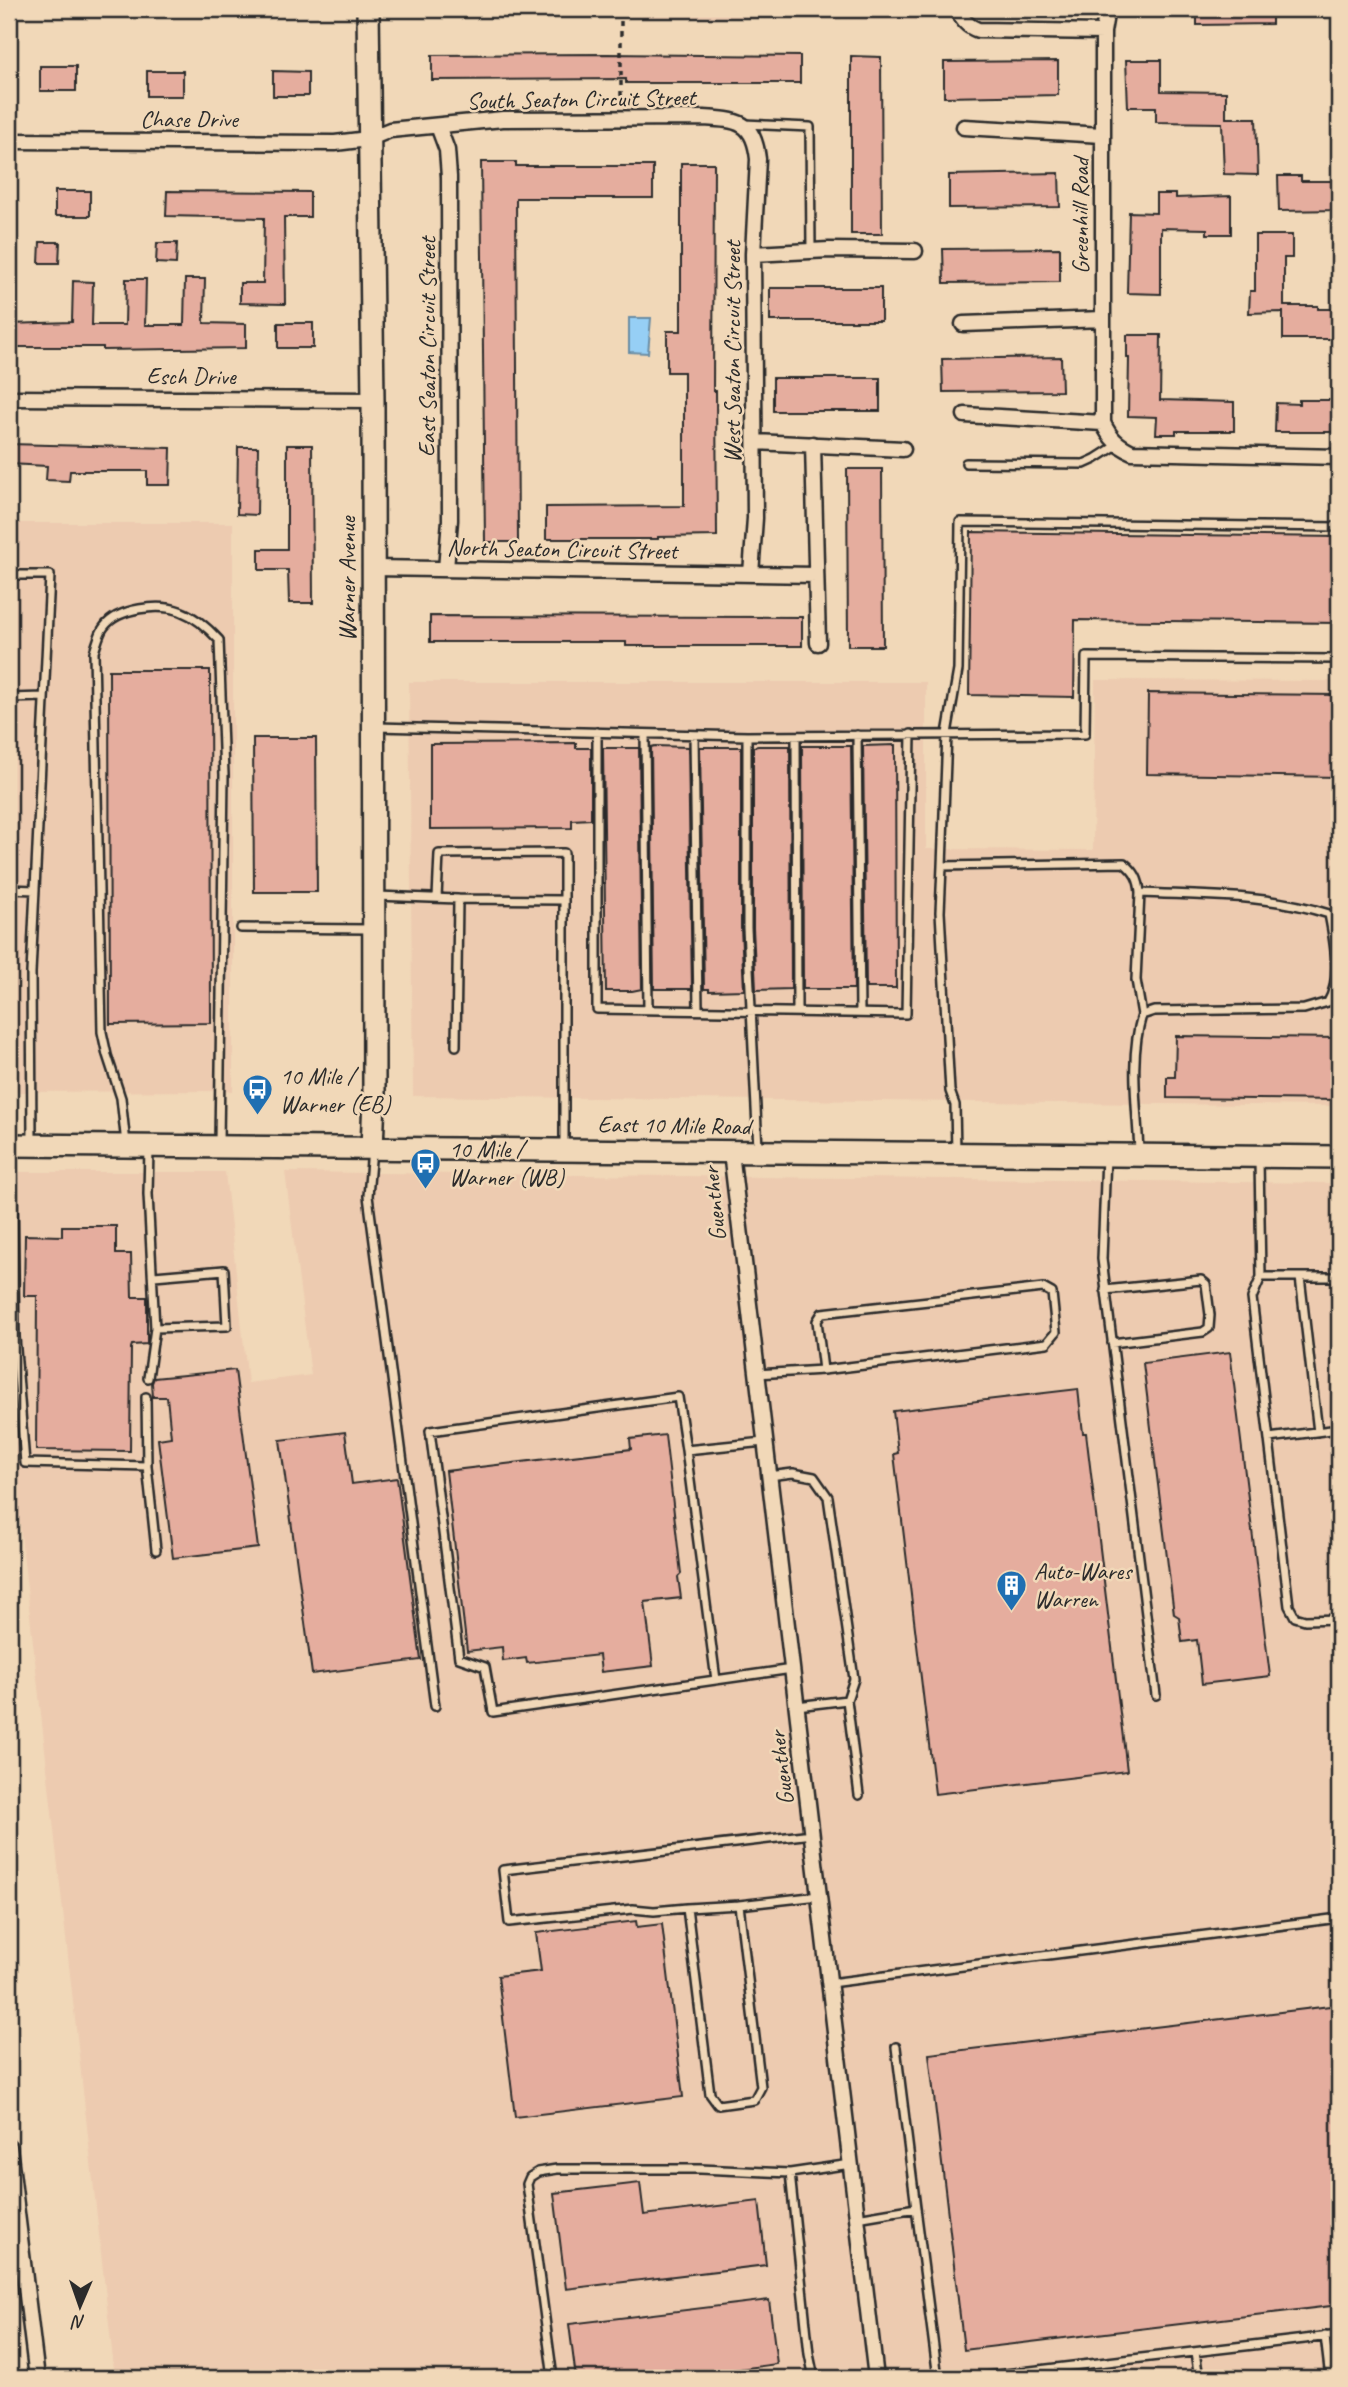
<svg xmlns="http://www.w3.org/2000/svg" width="1348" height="2387" viewBox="0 0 1348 2387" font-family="Caveat,sans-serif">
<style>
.built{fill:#edcbb0}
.water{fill:#96cff5;stroke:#6b8da4;stroke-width:2}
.building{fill:#e5ad9e;stroke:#2b2b2b;stroke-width:2}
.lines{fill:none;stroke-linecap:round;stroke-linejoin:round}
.lane-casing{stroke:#2b2b2b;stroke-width:12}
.street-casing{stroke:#2b2b2b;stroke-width:19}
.secondary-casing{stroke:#2b2b2b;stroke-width:26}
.path{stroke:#2b2b2b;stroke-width:3.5;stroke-dasharray:5 5;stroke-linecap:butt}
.lane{stroke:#f1d8b8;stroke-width:7}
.street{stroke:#f1d8b8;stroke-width:14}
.secondary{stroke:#f1d8b8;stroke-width:21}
.labels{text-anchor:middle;stroke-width:5;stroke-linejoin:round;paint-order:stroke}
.street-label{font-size:24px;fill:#2b2b2b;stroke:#f1d8b8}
.poi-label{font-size:24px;fill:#2b2b2b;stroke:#f1d8b8;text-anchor:start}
</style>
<rect width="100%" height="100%" fill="#f1d8b8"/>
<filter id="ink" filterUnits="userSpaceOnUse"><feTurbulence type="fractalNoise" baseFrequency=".0143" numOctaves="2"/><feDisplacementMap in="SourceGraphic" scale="14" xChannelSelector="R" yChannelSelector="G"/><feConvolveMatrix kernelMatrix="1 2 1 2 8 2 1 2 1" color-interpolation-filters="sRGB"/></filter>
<g filter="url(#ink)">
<!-- built -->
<path class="built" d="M403,9h518l1,11 -519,-5z
M9,523h224v568l-224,1z
M1095,680l244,1v425l-926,-10 -4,-414h517v167l167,1z
M9,1172h216l23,211 63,-8 -26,-203 1054,11v1195h-1224l-106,-951z"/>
<!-- water -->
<path class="water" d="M629,318h22l-3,35 -19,-1z"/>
<!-- building -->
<path class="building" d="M1197,9h75v15l-75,1z
M607,54l193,2v27h-174v-4l-194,1v-25z
M851,56l30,1 1,177h-31z
M1126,60h35v31l65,1v26h30l2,57 -34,-1 -2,-51 -66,-1v-15h-28z
M1058,61v34l-114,2v-35z
M40,66h36v25h-36z
M147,71h36v25h-36z
M273,71l35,1v24h-35z
M481,162h35v4h137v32h-137l2,344h-33z
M681,163h33l-1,228h3l1,145 -59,1v2h-112v-32l138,-1v-134h-17v-41h14z
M1059,173l1,34 -111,1v-33z
M1278,176h23v5h38v29l-60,1z
M55,191h35v25h-35z
M167,191l143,1v25h-26l1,87 -45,-1v-20h23l1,-65 -98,-2z
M1156,194h20v4l55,-2v38h-24v-5l-46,-1v66l-34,-1 2,-81 27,1z
M1255,235h37v23h-8v48h34v3h21v28l-4,2h-52v-27l-34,1 1,-22h5z
M40,242h20l-1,21h-20z
M157,243h20l-1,21 -20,-1z
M1060,248v34l-116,1 -1,-34z
M126,279h20l-1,46h39l1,-46h20l-1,44 42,1v24l-143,2v-3h-94v-23l63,-2 1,-41 20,1 -1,43h33z
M770,288h111v33h-111z
M278,323h35v25h-35z
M1127,335h34l-1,65 74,2v29h-58v3h-20l1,-17 -29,-1 1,-58h-2z
M1061,357l1,34 -119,1 -1,-33z
M773,378h107v33h-107z
M1299,400h40v32h-64l1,-29 23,1z
M9,444l162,4 -1,37h-23v-14h-77l-1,10 -23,-1 1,-14 -38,-2z
M287,445h25l1,158h-24l-1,-33h-29v-21h28z
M238,447h20l-1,68 -20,-1z
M847,469h35l1,177h-35z
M971,532l368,5v86l-264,-3 -1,77 -105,-2z
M430,616l372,1v29h-176v-4h-196z
M109,670h101l1,353 -101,1z
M1148,693l191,2v82l-192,-3z
M253,738h63l1,154h-63z
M576,743v5h15v71l-19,1v8l-142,1v-85z
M895,745l1,243h-30l-3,-242z
M655,746l33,1 4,242h-38l-3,-242z
M758,746h32l1,243 -35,1 -3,-62v-181z
M802,746h49l3,243h-51z
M700,747h41v181l3,62 -35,1v-2h-5z
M603,748h36l3,241 -10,2h-26z
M1176,1036l163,2v62l-172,-2v-21h8z
M62,1226h54v28h15l1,43h15v47l-15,1 -1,3 -1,103 -94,-1 1,-154h-13l1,-61 37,1z
M1230,1352l40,324 -68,8 -5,-44 -15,2 -3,-25 -5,-3 -31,-251z
M235,1370l23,178 -85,10 -15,-119 13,-2 -4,-40h-14l-1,-14 2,-5z
M1078,1389l5,44h3l41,338 -192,23 -41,-340 4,-1 -5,-42z
M345,1432l7,52 45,-6 24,182 -109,14 -32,-234z
M665,1435l16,139 -3,3 3,21 -36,4 8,64 -52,6 -2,-17 -72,8 -1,-5 -23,3 -1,-14 -35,4 -21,-180 185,-22 -1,-10z
M636,1921l1,6 25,-3 21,173 -168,20 -17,-141 43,-5 -5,-38z
M1339,2005v300l-375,45 -35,-296z
M640,2183l4,32 115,-14 7,64 -200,24 -12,-96z
M769,2300l8,64 -107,14h-94l-7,-54z"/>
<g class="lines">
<defs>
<path id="lane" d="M744,124l66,3 1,124
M966,463l118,1 11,-5 22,-14
M9,575h41l-19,398 1,168
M9,698l35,-1
M376,727l371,9v192l11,220
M597,732v277l309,5 5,-280
M645,734l3,275
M694,735l4,274
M857,735l3,278
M747,736l338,-2 1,-77 253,2
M796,736l1,275
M942,866l5,-132 11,-64 2,-148 379,5
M9,889l26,1
M1140,893l-4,87 6,35
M376,896l82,3 -2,147
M437,898l2,-44 125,-1v296
M458,899l106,1
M241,928l129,1
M126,1144l-5,-46 -14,-43 -5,-23 -8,-380c3,-8 5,-19 10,-25 14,-19 55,-24 76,-16 16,6 28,17 39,29l5,135 -5,368
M12,1149l3,188 10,126 122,3 -1,-69
M372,1149l-4,47 67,510
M956,1152l-1,-47 -5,-14 -10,-179 2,-46 182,-3c11,9 15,16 16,30 64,3 128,1 189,21 5,26 13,65 -1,88l-24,7 -150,2 -12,4c-13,43 -5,92 -3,136
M1106,1156l-4,103 54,436
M1259,1160l2,117 -9,21 37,308 6,11 10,3 34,-1
M154,1276l70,-6 3,56 -72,2
M1261,1277h78
M1300,1277l18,155
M1105,1290l96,-10 5,4 4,31 -1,13 -6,4 -91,11
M756,1374l67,-4 224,-27 9,-11 -4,-39 -9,-5 -221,25 -5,8 6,49
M148,1378l7,-50 -7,-134 1,-46
M1269,1438l70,-9
M764,1442l-78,8 -8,-53 -248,34 29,227 26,9 8,45 299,-43
M686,1450l30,230
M147,1466l9,84
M769,1476l24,-3 21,4 14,20 26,182 -7,21 -50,6
M847,1700l12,95
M812,1834l-309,36 6,52 124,-13 21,2 33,-3 23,186 8,11 36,-5 7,-13 -22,-182 80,-9
M687,1908l52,-3
M830,1983l509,-65
M896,2047l20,161
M790,2173l19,181 5,24
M857,2218l59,-10 22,170
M1325,2336l5,42
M1195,2352l4,26
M553,2378l-26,-194 3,-7 8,-5 19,-3h143l90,4 61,-9
M970,2378l369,-43"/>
<path id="street" d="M958,9c4,11 9,17 20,21l125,2
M1107,9l-4,23v391c7,15 14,22 29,29l207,5
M438,126l9,24 2,27 1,343 -4,49
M964,127l138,8
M9,141l326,2 33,-4 22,-9 113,-11 201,-1c34,2 50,3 54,41l-5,95 2,264 -4,56
M753,254l76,-4 86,1
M963,324l140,-5
M9,398l364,2
M965,415l138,8
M755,442l148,7
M813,444l5,199
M373,568l443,7
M731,1152l145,1226
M9,2147l28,231"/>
<path id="secondary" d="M368,9l5,391 1,699 -2,49
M9,1145l1330,12"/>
</defs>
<!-- lane casing -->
<use href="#lane" class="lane-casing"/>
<!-- street casing -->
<use href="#street" class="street-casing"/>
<!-- secondary casing -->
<use href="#secondary" class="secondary-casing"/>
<!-- path -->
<path class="path" d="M621,96v-87"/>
<!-- lane -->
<use href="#lane" class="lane"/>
<!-- street -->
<use href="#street" class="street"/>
<!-- secondary -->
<use href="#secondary" class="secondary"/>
</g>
</g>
<!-- icons -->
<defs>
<symbol id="bus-pin" viewBox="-11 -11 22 30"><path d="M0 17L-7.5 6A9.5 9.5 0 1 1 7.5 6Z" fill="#1f6fb2" stroke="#f1d8b8"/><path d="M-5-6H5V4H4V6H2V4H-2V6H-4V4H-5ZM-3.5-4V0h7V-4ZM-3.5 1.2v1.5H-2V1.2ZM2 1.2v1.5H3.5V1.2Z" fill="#fff"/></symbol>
<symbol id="building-pin" viewBox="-11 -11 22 30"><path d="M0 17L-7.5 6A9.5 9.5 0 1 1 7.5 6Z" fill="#1f6fb2" stroke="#f1d8b8"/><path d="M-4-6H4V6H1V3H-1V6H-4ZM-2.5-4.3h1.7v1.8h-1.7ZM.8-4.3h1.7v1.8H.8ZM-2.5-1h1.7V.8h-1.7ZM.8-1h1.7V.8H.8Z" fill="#fff"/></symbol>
</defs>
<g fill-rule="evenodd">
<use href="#bus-pin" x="240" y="1072" width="35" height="47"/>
<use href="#bus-pin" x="408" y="1146" width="35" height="47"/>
<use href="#building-pin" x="994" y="1568" width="35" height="47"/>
</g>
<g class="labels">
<!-- street labels -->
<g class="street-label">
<text transform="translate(581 99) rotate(-1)" y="8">South Seaton Circuit Street</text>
<text x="189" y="127">Chase Drive</text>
<text transform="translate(1080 216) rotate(-90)" y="8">Greenhill Road</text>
<text transform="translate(427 347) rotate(-90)" y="8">East Seaton Circuit Street</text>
<text transform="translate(732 352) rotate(-90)" y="8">West Seaton Circuit Street</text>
<text x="191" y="384">Esch Drive</text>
<text transform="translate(562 549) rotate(1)" y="8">North Seaton Circuit Street</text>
<text transform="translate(347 579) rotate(-90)" y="8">Warner Avenue</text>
<text transform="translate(674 1125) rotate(1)" y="8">East 10 Mile Road</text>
<text transform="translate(714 1204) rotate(-96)" y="8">Guenther</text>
<text transform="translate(781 1768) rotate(-97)" y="8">Guenther</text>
</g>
<!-- poi labels -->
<g class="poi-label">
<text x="280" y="1084">10 Mile /<tspan x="280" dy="28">Warner (EB)</tspan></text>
<text x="449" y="1157">10 Mile /<tspan x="449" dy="28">Warner (WB)</tspan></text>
<text x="1034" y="1579">Auto-Wares<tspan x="1034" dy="28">Warren</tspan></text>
</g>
</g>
<!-- margin -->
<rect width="1348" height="2387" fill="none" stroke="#f1d8b8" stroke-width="35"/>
<rect x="18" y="18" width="1313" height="2352" fill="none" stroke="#2b2b2b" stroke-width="2.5" filter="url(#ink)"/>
<!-- north arrow -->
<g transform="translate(80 2306) rotate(182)" stroke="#f1d8b8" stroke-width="5" paint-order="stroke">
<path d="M0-5L12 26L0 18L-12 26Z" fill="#2b2b2b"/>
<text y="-10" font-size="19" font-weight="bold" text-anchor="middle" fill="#2b2b2b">N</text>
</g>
</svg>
